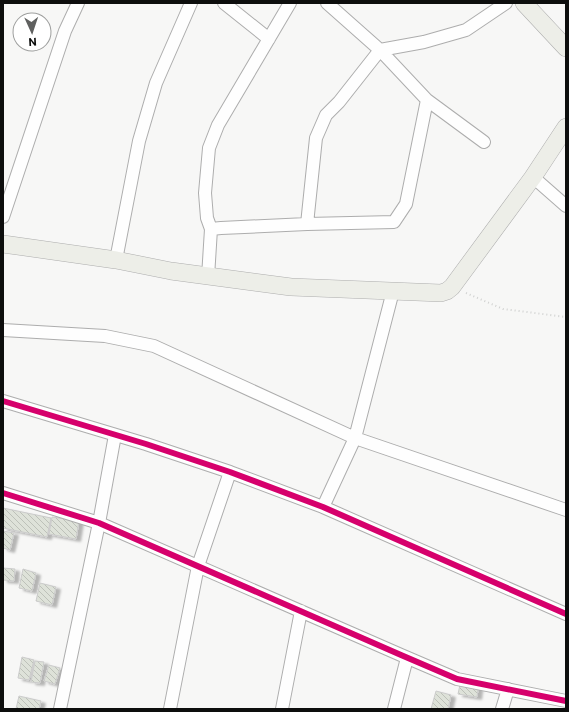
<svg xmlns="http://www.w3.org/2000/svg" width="569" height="712" viewBox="0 0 569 712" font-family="Commissioner,sans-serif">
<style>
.building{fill:url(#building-back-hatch);stroke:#cbcbcb;filter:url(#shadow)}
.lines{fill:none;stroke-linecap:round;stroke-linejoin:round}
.minor-casing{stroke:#adadad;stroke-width:14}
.secondary-casing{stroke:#adadad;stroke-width:18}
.path{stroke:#d0d1d0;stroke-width:2;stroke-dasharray:1 3;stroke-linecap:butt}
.minor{stroke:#fefefe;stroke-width:12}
.secondary{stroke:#edeee8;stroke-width:17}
.cycleway-casing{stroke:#fff;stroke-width:8}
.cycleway{stroke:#d6006c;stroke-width:6}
</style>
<defs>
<pattern id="building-back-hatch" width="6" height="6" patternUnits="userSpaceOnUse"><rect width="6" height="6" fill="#dee2d9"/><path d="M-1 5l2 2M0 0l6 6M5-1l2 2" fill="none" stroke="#bdc1b9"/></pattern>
<filter id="shadow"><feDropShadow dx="4.5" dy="2.5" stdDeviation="1" flood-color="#0004"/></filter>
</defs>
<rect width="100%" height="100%" fill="#f7f7f6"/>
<!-- building -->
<path class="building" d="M3,508l48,10 -4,19 -44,-9z
M52,517l27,4 -3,18 -27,-5z
M3,531l11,2 -4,17 -7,-2z
M3,568l12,1 -1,12 -11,-1z
M23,569l13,4 -4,18 -13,-3z
M40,583l16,4 -4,18 -16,-4z
M22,657l12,3 -5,20 -11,-2z
M35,661l9,1 -4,21 -9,-1z
M49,665l11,3 -5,16 -11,-3z
M461,680l18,3 -2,14 -19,-3z
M436,691l15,4 -3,14h-17z
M19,696l22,5 -2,8h-23z"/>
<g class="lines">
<defs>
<path id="minor" d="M224,3l45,36
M327,3l53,47 47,50 57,42
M533,177l33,29
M3,217l62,-186 13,-28
M307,224l9,-86 10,-23 13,-13 41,-52 44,-8 42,-12 40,-27
M211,229l10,-1 86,-4 87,-2 12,-18 21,-104
M116,260l23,-119 17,-58 35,-80
M208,277l3,-48 -4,-11 -2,-25 4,-45 9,-23 72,-122
M3,330l102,6 49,10 201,92 211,72
M3,401l143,43 84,28 93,35 243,107
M3,493l96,30 302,132 56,24 109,22
M323,507l32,-69 38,-147
M60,709l39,-186 16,-88
M170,709l28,-143 32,-94
M282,709l19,-98
M394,709l13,-51
M502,709l6,-20"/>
<path id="secondary" d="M524,3l42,45
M3,244l113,16 55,11 120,16 150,6 6,-2 5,-4 81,-110 33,-50"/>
</defs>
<!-- minor casing -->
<use href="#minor" class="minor-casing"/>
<!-- secondary casing -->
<use href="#secondary" class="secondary-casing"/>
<!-- path -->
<path class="path" d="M466,293l37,16 63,8"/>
<!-- minor -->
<use href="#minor" class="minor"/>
<!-- secondary -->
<use href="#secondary" class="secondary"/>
<defs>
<path id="cycleway" d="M3,401l143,43 84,28 93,35 243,107
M3,493l96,30 302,132 56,24 109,22"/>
</defs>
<!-- cycleway casing -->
<use href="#cycleway" class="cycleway-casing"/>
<!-- cycleway -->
<use href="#cycleway" class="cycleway"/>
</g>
<!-- border -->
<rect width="569" height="712" fill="none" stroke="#0d0e0d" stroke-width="8"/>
<!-- north arrow -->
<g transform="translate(32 32) rotate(177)"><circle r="19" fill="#ffffff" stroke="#9e9f9e"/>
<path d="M0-3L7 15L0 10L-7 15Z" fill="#5f605f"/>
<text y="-6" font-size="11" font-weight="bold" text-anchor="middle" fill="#0d0e0d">N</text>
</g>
</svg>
